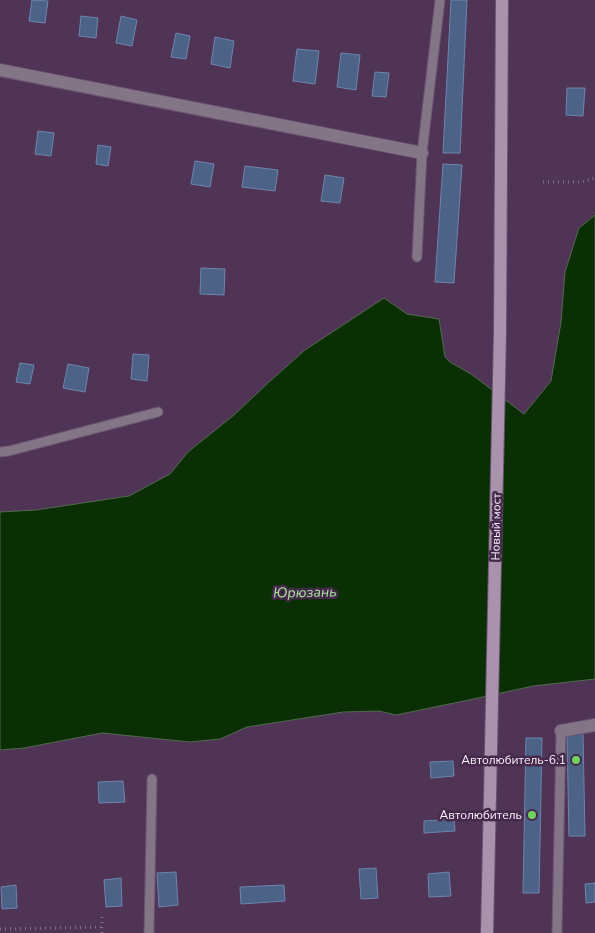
<svg xmlns="http://www.w3.org/2000/svg" width="595" height="933" viewBox="0 0 595 933" font-family="'Nunito Sans',sans-serif">
<style>
.water{fill:#0b2f04;stroke:#53694f}
.building{fill:#4c6287;stroke:#6e85ad}
.lines{fill:none;stroke-linecap:round;stroke-linejoin:round}
.lane-casing{stroke:#6b5271;stroke-width:11}
.street-casing{stroke:#6b5271;stroke-width:14}
.secondary-casing{stroke:#6b5271;stroke-width:14}
.path{stroke:#836d88;stroke-width:3;stroke-dasharray:1 4;stroke-linecap:butt}
.lane{stroke:#837586;stroke-width:9}
.street{stroke:#837586;stroke-width:12}
.secondary{stroke:#a892ac;stroke-width:12}
.poi-dot{fill:#71d25e;stroke:#452a4b;stroke-width:2}
.labels{text-anchor:middle;stroke-width:5;stroke-linejoin:round;paint-order:stroke}
.street-label{font-size:12px;fill:#faf0fd;stroke:#452a4b}
.poi-label{font-size:12px;fill:#faf0fd;stroke:#452a4b;text-anchor:end}
.water-label{font-size:14px;font-style:italic;fill:#aae49f;stroke:#452a4b}
</style>
<rect width="100%" height="100%" fill="#503456"/>
<!-- water -->
<path class="water" d="M595,215v464l-62,7 -69,15 -68,14 -17,-4 -36,1 -96,15 -27,12 -30,3 -88,-9 -78,15 -24,2v-238l36,-2 93,-14 41,-22 18,-22 46,-37 35,-33 36,-32 79,-52 23,16 32,5 6,38 5,5 21,12 53,40 27,-33 10,-59 4,-50 14,-44z"/>
<!-- building -->
<path class="building" d="M32,0l16,1 -3,22 -16,-2z
M451,0h16l-7,153h-17z
M81,16l17,2 -2,20 -17,-2z
M121,16l16,4 -5,26 -16,-3z
M176,33l14,3 -4,23 -15,-2z
M215,37l19,4 -4,27 -19,-4z
M297,49l22,2 -4,33 -22,-3z
M341,53l19,2 -4,35 -19,-3z
M375,72l14,1 -3,24 -14,-1z
M567,88h18l-2,28 -17,-1z
M38,131l16,2 -3,23 -16,-2z
M98,145l13,2 -3,19 -12,-2z
M195,161l19,3 -4,23 -19,-3z
M443,164l19,1 -8,118 -19,-1z
M245,166l33,4 -3,21 -33,-4z
M325,175l19,3 -4,25 -19,-2z
M201,268l24,1 -1,26 -24,-1z
M133,354l16,1 -2,26 -16,-2z
M20,363l14,2 -4,19 -14,-2z
M68,364l21,4 -4,24 -22,-4z
M583,733l2,103h-16l-2,-102z
M526,738h16l-3,155h-16z
M453,761l1,15 -23,2 -1,-16z
M123,781l2,21 -26,1 -1,-21z
M454,819l1,12 -31,2v-12z
M376,868l2,30 -17,1 -2,-30z
M176,872l2,33 -19,2 -2,-34z
M449,872l2,24 -22,1 -1,-23z
M121,878l1,28 -16,1 -2,-27z
M595,883v19l-9,1 -1,-19z
M16,885l1,23 -15,1 -1,-22z
M284,885l1,16 -44,3 -1,-17z"/>
<g class="lines">
<defs>
<path id="lane" d="M417,257l5,-104 18,-153
M0,452l9,-1 149,-39
M149,933l3,-154
M557,933l4,-202"/>
<path id="street" d="M0,70l422,83
M561,731l34,-6"/>
<path id="secondary" d="M487,933l13,-601 2,-332"/>
</defs>
<!-- lane casing -->
<use href="#lane" class="lane-casing"/>
<!-- street casing -->
<use href="#street" class="street-casing"/>
<!-- secondary casing -->
<use href="#secondary" class="secondary-casing"/>
<!-- path -->
<path class="path" d="M543,182h39l13,-4
M0,929l102,-2
M102,933v-19"/>
<!-- lane -->
<use href="#lane" class="lane"/>
<!-- street -->
<use href="#street" class="street"/>
<!-- secondary -->
<use href="#secondary" class="secondary"/>
</g>
<!-- markers -->
<g class="poi-dot">
<circle cx="576" cy="760" r="5"/>
<circle cx="532" cy="815" r="5"/>
</g>
<g class="labels">
<!-- street labels -->
<g class="street-label">
<text transform="translate(496 527) rotate(-89)" y="4">Новый мост</text>
</g>
<!-- poi labels -->
<g class="poi-label">
<text x="566" y="764">Автолюбитель-6.1</text>
<text x="522" y="819">Автолюбитель</text>
</g>
<!-- water labels -->
<g class="water-label">
<text transform="translate(305 592) rotate(-1)" y="5">Юрюзань</text>
</g>
</g>
</svg>
